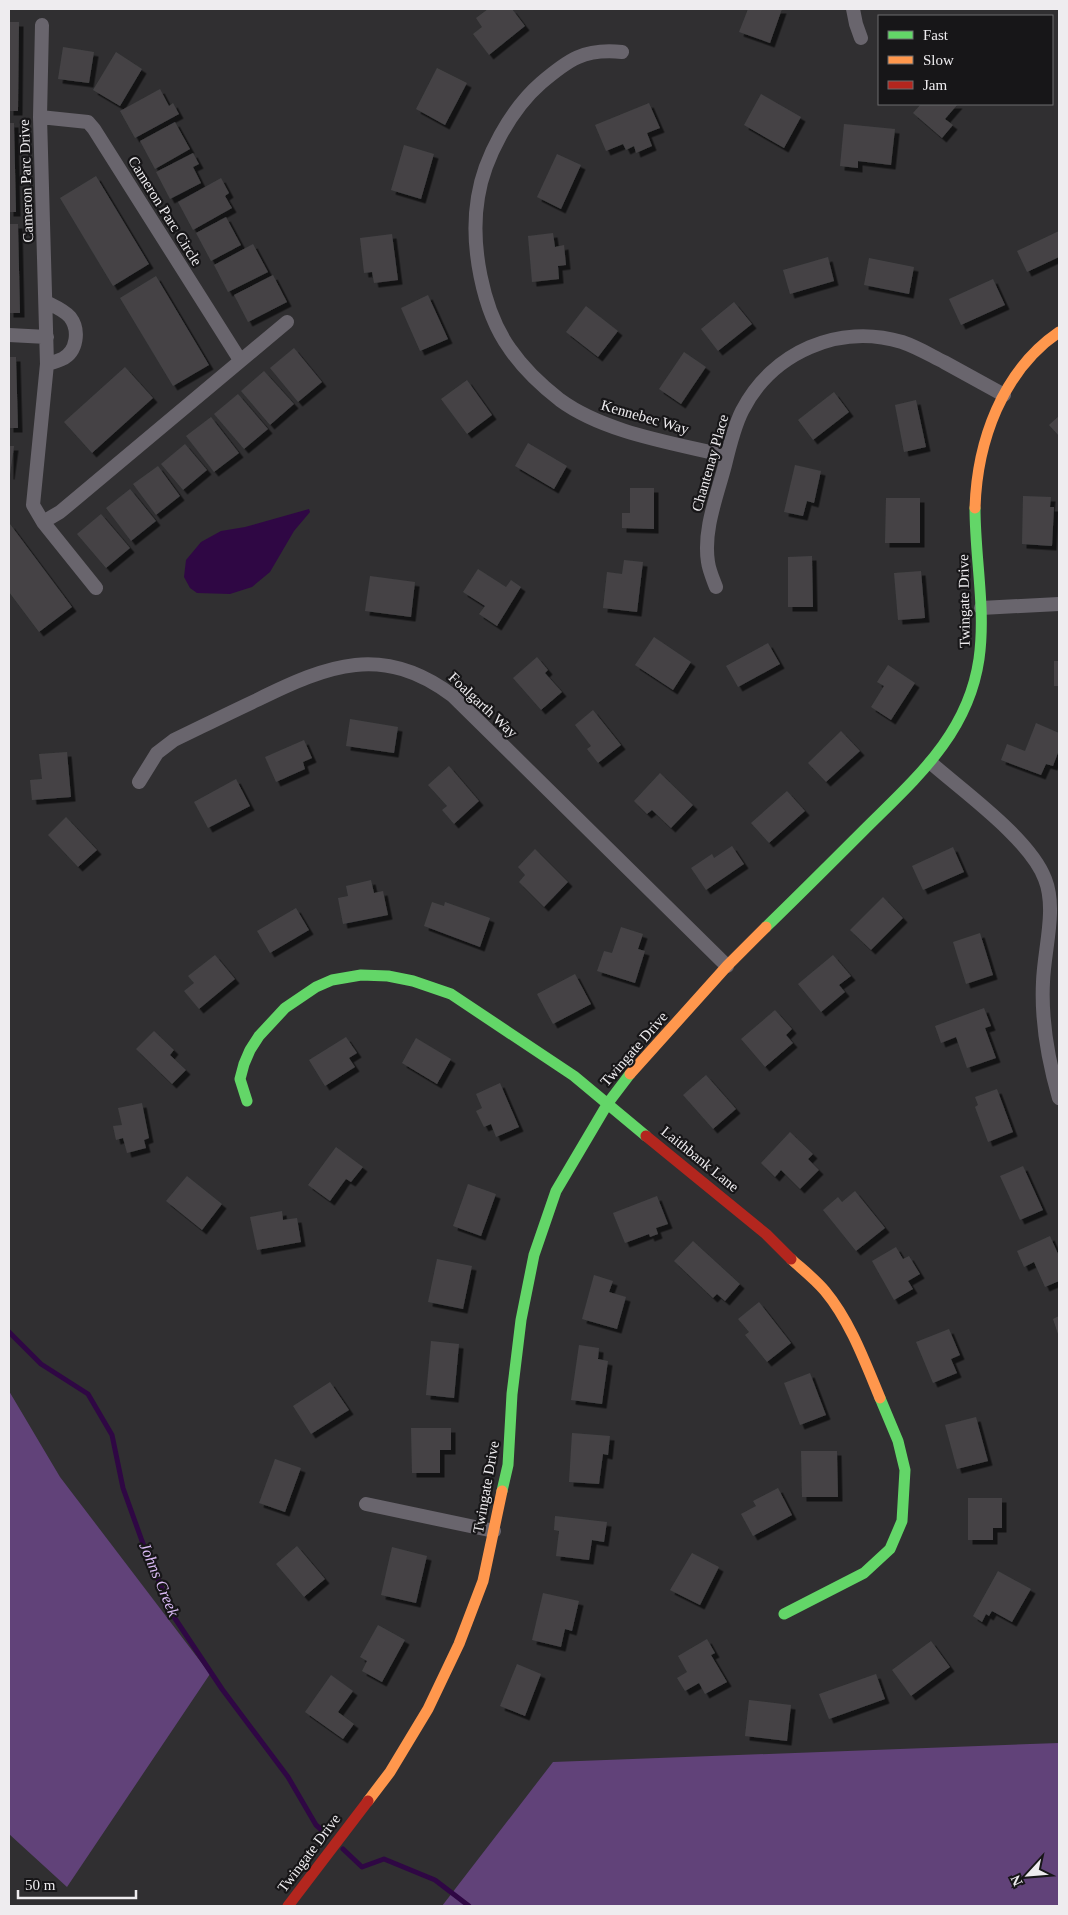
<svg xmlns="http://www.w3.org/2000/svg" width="1068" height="1915" viewBox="0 0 1068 1915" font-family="Georgia,serif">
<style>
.green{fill:#614279}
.water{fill:#2f0744}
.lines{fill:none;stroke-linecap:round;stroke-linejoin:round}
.stream{stroke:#2f0744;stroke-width:5}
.building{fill:#444345;filter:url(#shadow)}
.street{stroke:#69656d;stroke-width:14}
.fast{stroke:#63d668;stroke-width:11}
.slow{stroke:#ff974d;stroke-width:11}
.jam{stroke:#b3261e;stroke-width:11}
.labels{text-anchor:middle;stroke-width:4.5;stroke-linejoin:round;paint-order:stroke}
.street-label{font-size:15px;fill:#eeecef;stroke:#171618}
.water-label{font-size:16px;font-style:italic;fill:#dcbcf7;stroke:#171618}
</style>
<defs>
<filter id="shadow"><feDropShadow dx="4.5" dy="4.5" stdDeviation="0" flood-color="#0009"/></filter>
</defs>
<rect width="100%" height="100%" fill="#302f31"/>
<!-- green -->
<path class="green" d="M9,1391l51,86 150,197 -143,213 -58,-53z
M1059,1743v163h-617l111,-144z"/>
<!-- water -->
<path class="water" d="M309,509l1,3 -16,19 -24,41 -18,15 -22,7 -33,-1 -7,-5 -6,-11 2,-17 15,-18 20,-11 24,-4z"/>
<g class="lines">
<!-- stream -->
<path class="stream" d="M9,1332l32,32 47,30 24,41 11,53 19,53 32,76 48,72 66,88 28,48 8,7
M343,1849l19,18 22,-8 51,21 34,26"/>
</g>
<!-- building -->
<path class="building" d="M488,9h24l13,17 -36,29 -16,-21 9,-7 -6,-9z
M748,9h34l-12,34 -31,-11z
M9,22h10l-1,89h-9z
M63,47l31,5 -5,31 -31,-4z
M116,52l26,17 -22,37 -27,-16z
M437,68l30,15 -22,42 -29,-16z
M160,89l9,17 4,-3 6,11 -44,24 -15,-27z
M761,94l40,23 -17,31 -40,-23z
M649,103l11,25 -13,5 5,13 -16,7 -2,-7 -8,4 -3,-6 -17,7 -11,-26z
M921,104h37l-13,15 8,6 -11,13 -29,-25z
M175,122l15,27 -35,20 -15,-28z
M9,123h5l2,89h-7z
M844,124l51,5 -4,36 -33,-4v7l-18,-2z
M404,145l30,9 -13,45 -30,-9z
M193,153l6,11 -6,3 8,16 -31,16 -14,-27z
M557,154l24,11 -20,44 -24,-12z
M96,176l53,88 -36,22 -53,-88z
M221,178l8,15 -4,3 7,12 -39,22 -15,-28z
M226,217l15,28 -30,16 -15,-28z
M9,224h9l2,89h-11z
M1059,231v26l-32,15 -10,-21z
M553,233l2,14 9,-2 2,20 -8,1 1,13 -27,3 -4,-46z
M392,234l6,46 -24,3 -2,-11 -8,1 -4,-35z
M253,244l15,28 -40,20 -14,-27z
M828,257l6,24 -44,13 -7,-24z
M869,258l45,9 -5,27 -45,-9z
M273,275l14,27 -39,20 -14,-27z
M156,276l53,89 -36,21 -53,-88z
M993,279l12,26 -44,20 -12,-26z
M428,295l20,44 -28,12 -19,-43z
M734,302l18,22 -34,27 -17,-22z
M586,306l32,25 -20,26 -32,-25z
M294,348l28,34 -24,20 -28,-34z
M684,352l22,15 -25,37 -22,-15z
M9,357h7l2,71h-9z
M125,367l28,31 -61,55 -28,-31z
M264,371l30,33 -24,21 -29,-34z
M467,380l25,35 -25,19 -26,-35z
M834,392l15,20 -36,28 -15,-20z
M238,394l30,35 -24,20 -30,-35z
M916,400l10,47 -22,5 -9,-47z
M1059,416v20l-10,-11z
M211,417l28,36 -25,19 -28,-36z
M528,443l39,23 -13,23 -39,-23z
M185,444l22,26 -24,20 -22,-26z
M9,446h5l-4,29h-1z
M795,465l26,6 -7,32 -7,-2 -4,15 -19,-4z
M158,466l22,30 -24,19 -23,-31z
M630,488h24v41l-32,-1v-15h8z
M130,489l26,32 -25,20 -25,-33z
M1023,496l28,1 -1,10h4l-2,39 -30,-2z
M886,498h34v45h-35z
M101,514l29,34 -24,20 -29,-34z
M10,524l62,83 -33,25 -30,-40v-67z
M812,556l1,51h-25v-50z
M624,560l19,2 -6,50 -34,-4 4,-36 15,2z
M478,569l28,18 5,-7 10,7 -24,39 -18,-12 6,-8 -22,-14z
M921,571l4,47 -27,2 -4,-47z
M370,576l45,6 -4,35 -46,-6z
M654,637l37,25 -18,28 -38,-25z
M768,643l12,21 -42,23 -12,-21z
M537,657l11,13 -3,3 17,19 -21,18 -28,-32z
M1054,661h5v25h-5z
M888,665l27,18 -24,37 -20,-13 13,-21 -7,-4z
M593,710l28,35 -23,18 -11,-14 4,-3 -16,-21z
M350,719l48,8 -4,26 -48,-7z
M1036,723l23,10v17l-6,16 -7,-2 -5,11 -40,-15 6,-16 18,7z
M841,731l19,20 -34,31 -18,-19z
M304,740l8,18 -9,4 2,7 -29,13 -11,-25z
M67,752l4,45 -39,3 -2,-20 12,-1 -3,-25z
M449,766l30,35 -25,23 -12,-14 5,-4 -19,-21z
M660,773l33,32 -22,23 -19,-18 -5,4 -13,-13z
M236,779l14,27 -42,22 -14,-26z
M787,791l18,20 -36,32 -18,-20z
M66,817l31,33 -19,17 -30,-32z
M732,846l12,18 -38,26 -15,-22 21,-14 2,4z
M953,847l11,25 -41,18 -11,-24z
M535,849l33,33 -24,25 -25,-25 6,-7 -7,-8z
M371,880l3,13 9,-2 5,24 -45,9 -5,-26 10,-2 -2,-10z
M883,897l20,21 -32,32 -21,-20z
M432,902l12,4 1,-4 45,16 -10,29 -56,-21z
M296,908l13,22 -39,23 -13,-22z
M621,927l22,7 -5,15 7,2 -10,32 -38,-12 7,-20 8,2z
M980,933l13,42 -27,9 -13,-42z
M215,955l20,24 -36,30 -15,-18 10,-8 -6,-7z
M833,955l18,21 -12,9 6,7 -24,20 -23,-28z
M575,974l16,30 -38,20 -16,-30z
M984,1008l7,18 -6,2 11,30 -29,10 -11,-31 -15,6 -6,-17z
M775,1010l17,19 -6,6 7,8 -28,24 -24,-28z
M154,1031l20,19 -4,5 16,15 -14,14 -36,-35z
M346,1037l11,16 -8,5 6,9 -30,19 -16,-26z
M416,1038l35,21 -14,25 -35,-21z
M706,1075l30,34 -23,20 -30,-34z
M500,1083l19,44 -23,10 -5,-13 -7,3 -8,-16 6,-3 -6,-14z
M997,1089l16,43 -25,10 -13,-35 3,-2 -3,-8z
M142,1103l7,35 -5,2 2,8 -19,5 -4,-15 -7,2 -3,-14 9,-1 -4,-17z
M790,1132l23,22 -5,5 11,11 -19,19 -19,-19 -6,7 -14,-14z
M336,1147l27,20 -12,15 -5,-3 -16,22 -22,-16z
M1023,1166l20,44 -23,10 -20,-44z
M187,1176l35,28 -20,26 -36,-29z
M468,1184l28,10 -15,42 -28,-10z
M855,1191l30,37 -29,23 -33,-41 15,-13 4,5z
M657,1196l11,28 -12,4 2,6 -8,3 -1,-3 -24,9 -12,-30z
M282,1211l1,9 14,-2 4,24 -44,8 -7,-33z
M1050,1236l9,20v25l-14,6 -11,-25 -10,5 -7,-16z
M693,1241l47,43 -15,17 -8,-7 -4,4 -39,-37z
M896,1247l7,12 6,-3 11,18 -12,7 5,8 -19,11 -22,-39z
M437,1259l35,7 -9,43 -35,-7z
M594,1275l19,6 -4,11 17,5 -9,32 -35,-10z
M759,1302l32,41 -24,19 -22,-27 4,-3 -11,-13z
M1059,1316v21l-6,-18z
M949,1329l11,26 -9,4 6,14 -24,10 -17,-41z
M431,1341l28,3 -5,54 -28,-3z
M579,1345l20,3 -1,11 10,2 -6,43 -31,-4z
M810,1373l16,42 -26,10 -16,-42z
M330,1382l19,28 -38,24 -18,-28z
M976,1417l12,44 -31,8 -12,-44z
M411,1428h40v22h-11v23h-28z
M572,1433l38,3 -2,19 -5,-1 -4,30 -30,-2z
M801,1451h36l1,46h-36z
M275,1459l26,9 -16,44 -26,-9z
M778,1488l14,27 -39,21 -12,-22 15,-8 -3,-5z
M968,1498h34v30h-9v12h-25z
M555,1516l52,6 -3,20 -12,-2 -3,20 -33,-4 3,-25 -5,-1z
M297,1546l28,33 -21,18 -28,-33z
M392,1547l35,9 -11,47 -35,-8z
M692,1553l27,14 -19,38 -30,-15z
M998,1571l33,18 -19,33 -20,-11 -3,5 -3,-2 -4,8 -9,-6z
M543,1593l36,8 -7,30 -7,-2 -4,18 -29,-7z
M378,1625l27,15 -23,42 -20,-11 5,-10 -7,-4z
M707,1639l8,14 -4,2 16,27 -22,12 -6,-11 -14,8 -8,-13 10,-6 -9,-16z
M931,1641l19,26 -39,29 -19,-26z
M517,1664l24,10 -16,42 -25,-10z
M876,1674l9,25 -56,20 -10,-25z
M331,1675l22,16 -15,21 16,12 -11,15 -38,-27z
M749,1700l42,5 -4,36 -42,-5z"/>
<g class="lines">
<!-- street -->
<path class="street" d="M853,9l3,15 5,14
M42,25l-2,92 7,247 -14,141 10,17 53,66
M622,52c-38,-4 -54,8 -81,31 -30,26 -57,75 -63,114 -8,47 4,113 32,152 13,19 32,37 50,51 45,33 114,43 167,56
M40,117l48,5 6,7 146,231
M46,302c8,4 18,8 24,15 10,13 7,35 -8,42 -5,2 -10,4 -15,5
M9,335l38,2
M43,522l17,-10 227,-190
M716,587c-3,-8 -7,-17 -8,-25 -5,-32 9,-66 17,-97 4,-17 9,-38 17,-54 30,-59 97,-88 160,-69 15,5 28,13 42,20 20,11 40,22 60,33
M981,608l78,-4
M931,763c33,29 99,76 114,116 12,30 -1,71 -2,103 -2,40 5,78 16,116
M139,782l18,-29 17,-13c27,-13 55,-27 83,-40 71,-35 126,-57 196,-4l274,270
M366,1504l128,27"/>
<!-- fast -->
<path class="fast" d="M766,927c33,-32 65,-64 97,-96 51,-51 105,-96 116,-172 7,-50 -4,-100 -4,-151
M247,1101l-7,-22 4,-15 6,-14 9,-14 26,-28 31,-21 16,-7 29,-5 27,1 25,5 38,13 123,82 72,60
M502,1491l6,-26 4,-71 9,-74 13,-65 22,-64 52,-88 22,-29
M784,1614l80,-41 26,-24 12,-28 3,-51 -7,-29 -18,-43"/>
<!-- slow -->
<path class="slow" d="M975,508c2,-66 27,-137 84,-176
M630,1074l97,-108 39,-39
M791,1259c11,10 24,20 34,32 25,30 40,71 55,107
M368,1801l22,-29 38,-63 31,-65 24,-63 19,-90"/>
<!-- jam -->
<path class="jam" d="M646,1136l120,98 25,25
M288,1906l80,-105"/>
</g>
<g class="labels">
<!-- street labels -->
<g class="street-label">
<text transform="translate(26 181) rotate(-92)" y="5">Cameron Parc Drive</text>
<text transform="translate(165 211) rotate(58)" y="5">Cameron Parc Circle</text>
<text transform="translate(645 417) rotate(16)" y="5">Kennebec Way</text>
<text transform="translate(710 463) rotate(-74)" y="5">Chantenay Place</text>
<text transform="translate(964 601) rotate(-91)" y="5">Twingate Drive</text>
<text transform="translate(483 705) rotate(43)" y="5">Foalgarth Way</text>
<text transform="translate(634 1049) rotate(-49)" y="5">Twingate Drive</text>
<text transform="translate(700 1159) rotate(39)" y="5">Laithbank Lane</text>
<text transform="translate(486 1487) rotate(-80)" y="5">Twingate Drive</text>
<text transform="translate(309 1853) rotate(-53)" y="5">Twingate Drive</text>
</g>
<!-- water labels -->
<g class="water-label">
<text transform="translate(160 1579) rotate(67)" y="6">Johns Creek</text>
</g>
</g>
<!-- border -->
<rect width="1068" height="1915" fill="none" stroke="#eeecef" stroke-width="20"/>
<!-- legend -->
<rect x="878" y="15" width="175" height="90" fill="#171618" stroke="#6d6c6e"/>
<rect x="888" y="31" width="25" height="8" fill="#63d668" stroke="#6d6c6e"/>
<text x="923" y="40" font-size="15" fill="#eeecef">Fast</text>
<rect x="888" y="56" width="25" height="8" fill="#ff974d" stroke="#6d6c6e"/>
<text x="923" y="65" font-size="15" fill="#eeecef">Slow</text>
<rect x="888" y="81" width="25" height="8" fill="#b3261e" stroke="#6d6c6e"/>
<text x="923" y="90" font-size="15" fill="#eeecef">Jam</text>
<!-- north arrow -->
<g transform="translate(1028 1875) rotate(244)" stroke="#171618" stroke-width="4" paint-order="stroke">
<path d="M0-4L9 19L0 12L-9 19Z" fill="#eeecef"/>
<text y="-8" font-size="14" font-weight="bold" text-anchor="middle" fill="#eeecef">N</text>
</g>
<!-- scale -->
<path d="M18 1890v8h118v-8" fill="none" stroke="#eeecef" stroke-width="2.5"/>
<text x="25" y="1890" font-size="15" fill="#eeecef" stroke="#171618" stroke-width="4" paint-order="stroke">50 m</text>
</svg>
